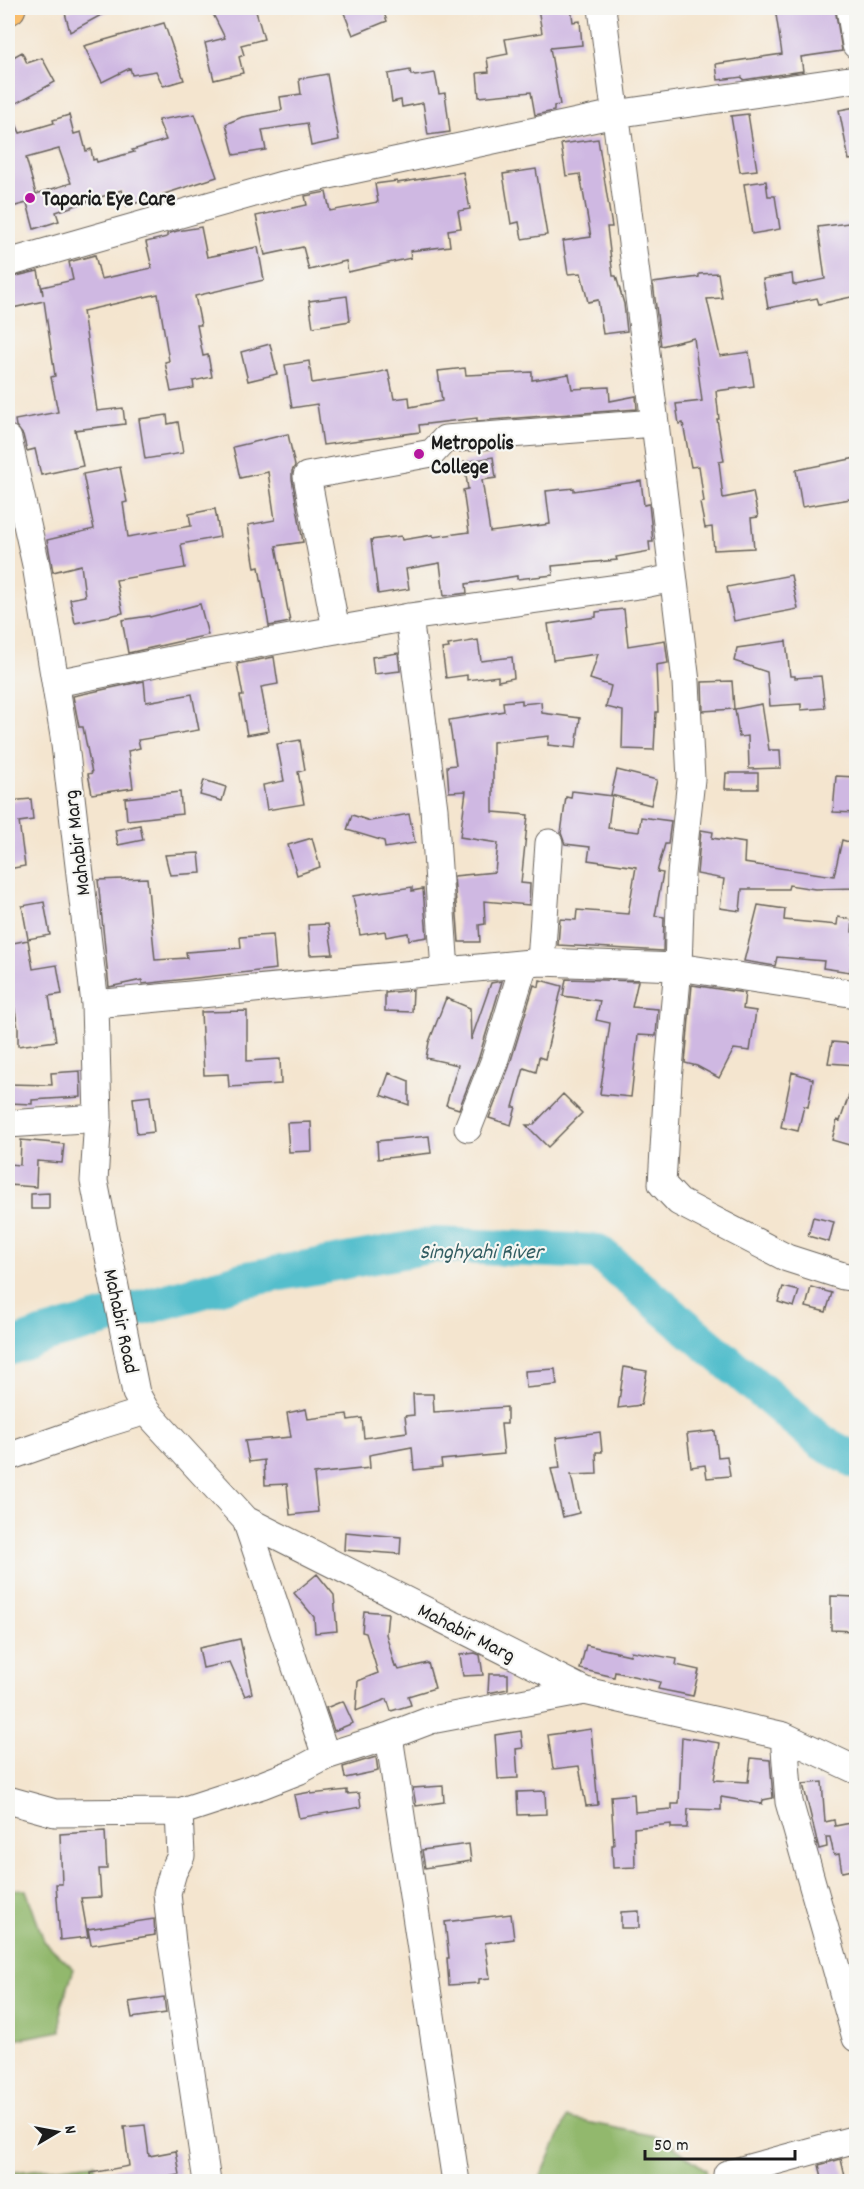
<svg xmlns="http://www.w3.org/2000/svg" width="864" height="2189" viewBox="0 0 864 2189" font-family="Dekko,sans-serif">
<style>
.forest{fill:#92b86d;stroke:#576a44;stroke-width:1.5}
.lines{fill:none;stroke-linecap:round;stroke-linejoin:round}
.river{stroke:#52becc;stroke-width:36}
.building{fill:#cfb8e2;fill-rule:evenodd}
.minor-casing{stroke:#68625b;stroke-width:29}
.major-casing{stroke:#68625b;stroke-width:35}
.minor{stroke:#fff;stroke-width:27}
.major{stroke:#fabe6d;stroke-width:33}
.poi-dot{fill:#b5179e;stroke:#f6f6f2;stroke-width:2}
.labels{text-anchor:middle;stroke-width:4.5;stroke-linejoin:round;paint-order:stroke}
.poi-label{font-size:21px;font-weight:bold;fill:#1c1c1c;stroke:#f6f6f2;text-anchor:start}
.street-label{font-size:21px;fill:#1c1c1c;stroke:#f6f6f2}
.water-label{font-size:22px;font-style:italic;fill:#325d62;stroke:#f6f6f2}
</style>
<rect width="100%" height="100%" fill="#f6f6f2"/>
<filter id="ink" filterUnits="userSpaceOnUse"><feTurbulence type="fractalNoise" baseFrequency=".0167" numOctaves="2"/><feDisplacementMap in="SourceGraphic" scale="12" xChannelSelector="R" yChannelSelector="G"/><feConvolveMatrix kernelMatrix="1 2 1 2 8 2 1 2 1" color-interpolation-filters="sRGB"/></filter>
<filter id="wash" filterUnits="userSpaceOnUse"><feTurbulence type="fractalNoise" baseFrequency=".008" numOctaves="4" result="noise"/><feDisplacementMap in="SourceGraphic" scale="24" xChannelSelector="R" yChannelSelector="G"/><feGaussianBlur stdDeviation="1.35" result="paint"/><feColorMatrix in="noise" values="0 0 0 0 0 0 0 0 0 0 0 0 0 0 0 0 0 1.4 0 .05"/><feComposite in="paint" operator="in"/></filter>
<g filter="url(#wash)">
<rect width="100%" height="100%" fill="#f4e5cf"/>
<!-- forest -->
<path class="forest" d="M8,1889l18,1 18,51 30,28 -13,37v25l-53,10z
M567,2118l93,19 46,33 2,11h-169z
M95,2163v18h-87v-8z"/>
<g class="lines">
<!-- river -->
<path class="river" d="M8,1348l37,-13 197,-55 192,-35 164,7 225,191 33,18"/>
</g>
<g id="blocks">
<!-- building -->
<path class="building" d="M76,8h38l-44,24 -5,-19z
M210,8h45l9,31 -23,6 3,10 -5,2 4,16 -29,7 -9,-37 20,-5z
M342,8h40l5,13 -34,14z
M538,8h33l2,14 7,-1 2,24 -32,3 10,57 -6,1v5l-19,4 -4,-23 -52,5 -2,-24 12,-1 -2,-14 21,-4 -3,-15 37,-6z
M775,8h60l7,43 -41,6 2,14 -60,9 -1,-3 -24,3 -2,-16 66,-10z
M164,23l20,57 -21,6 -7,-15 -24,4 -2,-7 -28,14 -18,-36z
M22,52l5,11 15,-5 13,24 -46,25 11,26 34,-10 -1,-3 16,-5 5,19 7,-2 5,19 5,-2 2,11 3,-1 1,3 37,-10 -2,-2 34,-10 -8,-20 37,-6 22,63 -90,29 -5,-16 -66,22 3,9 -25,8 -7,-26 -19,5v-148zM59,149l12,34 -35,11 -10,-36z
M410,70l1,5h3l1,1 20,-3 4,21 6,-1 5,39 -22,3 -5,-32 -21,4 -1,-7 -9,2 -4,-28z
M327,74l12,66 -28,6 -4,-23 -45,7 4,20 -32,5 -8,-31 16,-7 40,-7 -2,-13 21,-3 -2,-15z
M856,107v52l-7,1 -10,-50z
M748,114l9,56 -17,2 -9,-56z
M598,139l14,88h-5l6,49h3l8,28 3,27 -24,3 -5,-34 -10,2 -7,-29 -13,1 -5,-33 28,-4 -11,-63 -14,2 -5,-32z
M536,169l11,66 -25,4 -3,-17 -8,2 -8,-50z
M463,172l7,37 -12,2 3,17 -13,2 2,16 -40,5 1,7 -63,14 -2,-11 -37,9 -6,-23 -38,8 -9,-39 51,-11 -2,-9 21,-4 4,19 48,-9 -3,-18 22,-3v2z
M766,181l2,15h7l5,33 -28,5 -8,-50z
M856,222v74l-37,8 -2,-6 -49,10 -5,-29 29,-5 1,10 3,1 29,-6 -7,-52z
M201,227l6,30 51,-10 6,33 -69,16 6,29h-4l6,31 5,-1 4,22 -19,4 1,7 -23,4 -6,-30 4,-1 -11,-67 -75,17 14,100 26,-3 2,16 -50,6 8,36 -42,9 -6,-26 -8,2 -4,-16 -7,-9 -1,-6 43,-8 -7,-35 4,-1 -11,-75 -36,8v-31l30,-7 5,24 -1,-8 31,-7 -4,-18 26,-7 6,24 51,-11 -6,-26 21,-5v-3l10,-3z
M718,273l4,25 -15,1 13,57 29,-4 5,34 -38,5 3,28h-2l7,42 -5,1 4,36 30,-6 5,25 -7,1 3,30 -40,2 -2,-23 -7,1 -5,-25 4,-1 -5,-36 -8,1 -8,-44 -4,1 -3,-20 26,-3 -8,-63 -33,8 -8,-63 46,-6v-3z
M347,296l3,25 -37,6 -4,-26z
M270,344l7,30 -29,7 -7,-29z
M309,361l3,22 60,-9 16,-4 6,29 15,-2 1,10 32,-6 -4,-30 27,-3 1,7 66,-3v8l37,-6 3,15 37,-2 1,14 26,-5 1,13 -160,12v-3l-58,7 1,7 -97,13 -6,-41 -25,4 -7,-43z
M167,415l1,9 10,-2 5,31 -38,6 -6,-40z
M288,434l7,32 -3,5v8l11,63 -27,4 14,76 -21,4 -10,-59 -4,1 -7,-43 27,-5 -7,-48 -28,6 -7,-31z
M493,457l3,21 -14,2 8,52 60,-8 -4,-33 28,-3v3l67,-10 3,24 5,-1 4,38h-4l1,9 -34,6 1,3 -65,6 1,9 -36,4v-3l-51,8 1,9 -23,3 -4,-33 -34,6 3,20 -31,5 -7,-54 30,-4 1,4 31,-5v2l36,-5 -6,-42 5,-1 -4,-27z
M856,458v40l-54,9 -6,-37z
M120,467l7,35 -4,1 5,34 63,-11 -2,-12 26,-5 5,28 -39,7 4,24 -69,12 7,33 -48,10 -5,-24 15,-3 -4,-31 -28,7 -6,-32 47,-11 -11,-55z
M791,575l7,34 -64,12 -7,-34z
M200,604l8,31 -80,18 -6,-33 27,-4 1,1z
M624,609l4,37 37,-6 3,23 -12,2 2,47h-2l-2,38 -32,-1 1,-38 -17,-4 5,-21 -21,-7 8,-25 -45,6 -5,-36 48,-7v-5z
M478,640l3,21 31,-4 2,21 -16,3v-5l-31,4v-5l-21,3 -4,-29 7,-1 -1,-3z
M786,641l4,35h5v2l26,-2 4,32 -24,2v-6l-31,2 -3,-34 -33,-11 3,-13z
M398,653l2,18 -26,3 -2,-17z
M274,657l4,27 -17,3 8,44 -22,4 -7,-39h3l-6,-32z
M144,681l2,21 46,-8 7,36 -61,10 2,8 -12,3 5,37 -41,6 -4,-20 4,-1 -9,-46h-4l-6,-31z
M732,681l2,28 -31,2 -1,-29z
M522,700v4l19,-2 1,11 38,5 -4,30 -28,-3 1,-9 -56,6v70l35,3 -7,68 9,1 -1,21 -45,-4 1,23 -6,1 1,17h-21l-5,-66 41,-4 3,-29 -38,-6 6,-46 -17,1 -2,-26 9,-1 -7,-45 55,-9 -1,-9z
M762,704l7,46h11l1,18 -32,1 -1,-33 -9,1 -4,-28z
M300,740l5,30 -7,2 6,32 -37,6 -4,-25 21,-4 -7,-37z
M617,770l40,10 -6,25 -40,-10z
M726,773h32v16h-33z
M836,776l20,1v36l-23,-1z
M204,780l22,7 -4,14 -22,-6z
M572,791l40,5 -4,32 31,4 2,-15 30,4 -3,23h-3l-8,28 6,1 -8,43 9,1 -1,34 -105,-6 2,-26 16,1 1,-10 51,4 8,-47 -48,-7 2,-13 -25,-3 -4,-11 5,-36 5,1z
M180,792l2,22 -55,6 -2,-22z
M31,799l2,21 -14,2 6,44 -17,3v-68z
M409,814l6,29 -30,5 -1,-7 -37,-11 5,-15 18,6z
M140,825l3,15 -25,5 -3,-15z
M701,830l12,2 -1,6 33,5 -1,20 90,13 8,-36 14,4v44l-41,1 -26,-4 -1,4h-46l-2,22 -20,-3 4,-29 -27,-5z
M312,838l8,29 -23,8 -9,-30z
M199,853l2,20 -31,2 -5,-20z
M147,878l8,82 32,-2 -1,-6 55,-4 -1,-11 33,-2 3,34 -134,15v-4l-33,7 -11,-107z
M412,887v4l11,-2 4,48 -18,3 -1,-7 -22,4 -1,-6 -25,4 -7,-39z
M44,902l6,33 -22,4 -6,-33z
M758,905l27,4 -1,11 53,5 1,-8 15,3 -1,12 3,1 -5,39 -27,-4 1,-7 -47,-4 -2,9 -31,-5z
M328,924l5,30 -23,1 -2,-30z
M28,940l5,29 24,-4 5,29 -13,2 7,45 -38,5v-18l-4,-23 -6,1v-62z
M566,979l72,2 -6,26 26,2 -2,27 -18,-1 -7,62 -31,-3 10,-71 -14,-3 4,-19 -37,-5z
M540,980l22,6 -17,73 -6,-2 -3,15 -12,-4 -11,39h3l-5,18 -22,-7 20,-51 25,-82 5,2z
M502,981l-23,76 -20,52 -13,-4 12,-40 -32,-7 3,-16 17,-44 24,10 1,32 20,-57z
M692,985l53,8 -2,16 13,2 -6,40 -16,-2 -15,29 -22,-12 -12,-3z
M413,990l-1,22 -27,-1v-18z
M247,1011v50l33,-2 1,25 -52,3 -1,-13 -24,1 -3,-63z
M832,1042l24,2v21l-28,-2z
M80,1071l1,26 -49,3v4l-24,-1v-19l44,1 -1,-12z
M792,1072l21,7 -5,28 -4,-1 -6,25 -17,-4z
M389,1073l20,8v24l-28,-10z
M854,1081h2v66l-24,-7 5,-20 3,1z
M563,1094l19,19 -34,34 -22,-22h7z
M150,1096l4,36 -17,2 -4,-36z
M311,1122l1,29 -23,1 -2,-29z
M429,1136l2,17 -53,6 -1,-18z
M21,1140l43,4 -2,19 -25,-2 -1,26 -28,-2v-21l12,1z
M49,1193v16h-18v-15z
M813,1217l21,5 -5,20 -21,-6z
M783,1287l16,4 -5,16 -16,-5z
M811,1287l21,6 -6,19 -20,-5z
M624,1367l23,4 -6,34 -23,3z
M555,1369l2,16 -31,3 -1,-17z
M413,1394h20l1,18 73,-5v17h-6l3,30 -63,6 1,7 -28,3 -2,-23 -43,8 1,13 -56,6 4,38 -28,3 -3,-31 -22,1 -1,-25 -15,2 -4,-21 46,-4 -4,-24 19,-4 2,10 39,-5 1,6 14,-2 2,20 43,-6 -2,-16 9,-1z
M715,1431l3,26 9,-1 3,20 -23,2 -2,-13 -14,2 -4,-33z
M600,1432l2,20h-6l1,22 -26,1 8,38 -16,4 -12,-48 9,-1 -4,-30z
M345,1532l56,5 -1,17 -56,-4z
M317,1574l17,21 3,36 -22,2 -1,-16 -20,-24z
M831,1596l25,1v34l-25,-1z
M364,1611l24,2 -2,21 9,33 2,-1 2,4 29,-7 7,25 -27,8 3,9 -20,6 -4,-12 -31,12 2,-30 20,-8 -12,-40 -4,-1z
M240,1639l12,54 -7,3 -15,-34 -27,6 -4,-20z
M586,1645l44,10 1,-4 46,8 -1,6 23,5 -6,26 -35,-7 2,-7 -45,-10 -1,5 -34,-8z
M475,1653l5,2 3,20 -20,1 -3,-21z
M489,1674h19v15l-20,4z
M343,1701l10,22 -19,8 -8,-23z
M591,1729l7,76 -12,1 -7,-40 -26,3 -5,-34z
M521,1731l2,17 -7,1 2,29 -20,1 -3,-44z
M682,1737l38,6 -6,37 34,2 3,-24 19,2 3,38 -10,2 -1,4 -41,-7v13l-33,-1 -1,19h-16v-4l-37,4 1,39 -22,1 -1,-23h2l-3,-49 23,-2 1,18 37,-3v-5h7z
M376,1757l2,14 -33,7 -2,-11z
M822,1782l3,40 9,-2 1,6 21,-4v47l-14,3 -3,-18 -5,1 -4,-18h-4l1,10 -8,2 -16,-65z
M443,1786l1,16 -28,4 -3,-18z
M347,1790v4l12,-1 2,14 -62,11 -5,-23 17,-3v2z
M545,1791l1,23 -28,1 -1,-23z
M105,1831l2,38h-8l2,28 -20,1 7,39 -28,3 -4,-56h6l-2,-50z
M469,1844l2,17 -46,7 -3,-18z
M639,1911v17h-18v-16z
M511,1914l3,25 -29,4 5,35 -11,1v4l-30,2 -2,-27h2l-4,-36z
M154,1919l1,16 -64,10 -3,-16z
M164,1997l2,16 -34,5 -3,-16z
M145,2125l4,31 27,-5 4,24 -38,6h-50l-1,-8 38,-7 -5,-39z
M841,2159l5,22h-23l-4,-16z"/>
</g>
</g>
<g filter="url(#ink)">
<use href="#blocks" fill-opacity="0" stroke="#68625b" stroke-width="1.5"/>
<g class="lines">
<defs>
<path id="minor" d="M602,8l53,415 31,259 5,97 -10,95 -3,93 -10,113 -6,104 17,18 108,56 56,18 13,2
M850,8l6,37
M8,263l274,-78 333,-71 241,-35
M8,439l28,126 28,171 31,268 3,114 -4,63 42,212 10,18 100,109 339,171 199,45 72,34
M409,617l25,192 11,162
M336,630l-29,-154 125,-23 13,-14 210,-16
M56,683l145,-29 208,-37 230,-32 34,-7
M541,962l8,-119
M95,1004l446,-42 137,5 178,27
M8,1124l90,-6
M468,1128l26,-66 30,-98
M8,1457l83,-29 55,-17
M246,1520l80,236
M389,1736l67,446
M784,1736l5,66 67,236
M8,1800l47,13 124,-1 83,-27 36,-14 28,-15 63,-20 42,-16 154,-29
M179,1812l2,44 -8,16 -6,21 5,50 35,239
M727,2174l129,-35"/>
<path id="major" d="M8,8h1"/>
</defs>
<!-- minor casing -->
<use href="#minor" class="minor-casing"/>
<!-- major casing -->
<use href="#major" class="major-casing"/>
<!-- minor -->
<use href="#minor" class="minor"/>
<!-- major -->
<use href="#major" class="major"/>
</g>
</g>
<!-- markers -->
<g class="poi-dot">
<circle cx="30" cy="198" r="6"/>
<circle cx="419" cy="454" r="6"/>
</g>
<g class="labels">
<!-- poi labels -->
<g class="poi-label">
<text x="42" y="205">Taparia Eye Care</text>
<text x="431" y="449">Metropolis<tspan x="431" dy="24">College</tspan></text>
</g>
<!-- street labels -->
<g class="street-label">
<text transform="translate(76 843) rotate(-97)" y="7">Mahabir Marg</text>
<text transform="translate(122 1321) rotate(78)" y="7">Mahabir Road</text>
<text transform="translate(467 1632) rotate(27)" y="7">Mahabir Marg</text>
</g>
<!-- water labels -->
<g class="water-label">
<text x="481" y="1258">Singhyahi River</text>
</g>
</g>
<!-- margin -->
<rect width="864" height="2189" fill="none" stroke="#f6f6f2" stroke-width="30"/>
<!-- north arrow -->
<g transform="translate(57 2132) rotate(80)" stroke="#f6f6f2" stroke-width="4.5" paint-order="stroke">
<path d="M0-4.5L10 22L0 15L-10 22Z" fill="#1c1c1c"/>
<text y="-9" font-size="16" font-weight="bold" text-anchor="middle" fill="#1c1c1c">N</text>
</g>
<!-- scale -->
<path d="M645 2150v9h150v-9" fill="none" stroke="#1c1c1c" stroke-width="3"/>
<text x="654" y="2150" font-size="18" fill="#1c1c1c" stroke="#f6f6f2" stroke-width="4.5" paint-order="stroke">50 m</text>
</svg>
